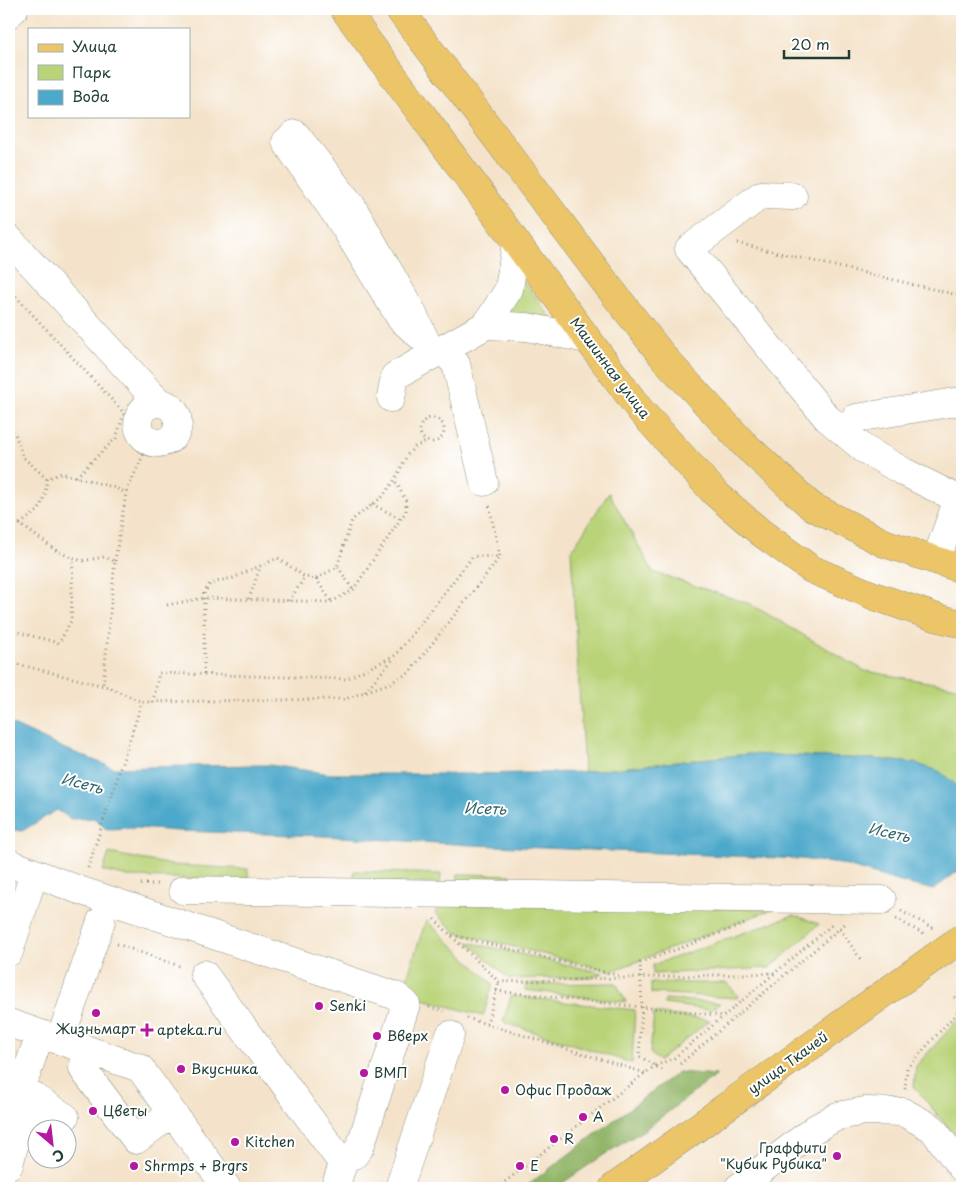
<svg xmlns="http://www.w3.org/2000/svg" width="971" height="1197" viewBox="0 0 971 1197" font-family="'Playpen Sans',sans-serif">
<style>
.green{fill:#b9d378;stroke:#6c8856}
.forest{fill:#92b568;stroke:#58794e}
.water{fill:#4da9cb;stroke:#367380}
.lines{fill:none;stroke-linecap:round;stroke-linejoin:round}
.minor-casing{stroke:#8a907f;stroke-width:29}
.major-casing{stroke:#8a907f;stroke-width:29}
.path{stroke:#8a907f;stroke-width:3;stroke-dasharray:1 4;stroke-linecap:butt}
.minor{stroke:#fff;stroke-width:28}
.major{stroke:#edc569;stroke-width:28}
.major-bridge-casing{stroke:#8a907f;stroke-width:29;stroke-linecap:butt}
.major-bridge{stroke:#edc569;stroke-width:28}
.poi-dot{fill:#b5179e;stroke:#fff;stroke-width:2}
.labels{text-anchor:middle;stroke-width:4;stroke-linejoin:round;paint-order:stroke}
.street-label{font-size:14px;fill:#1f3d34;stroke:#fff}
.poi-label{font-size:14px;fill:#1f3d34;stroke:#fff;text-anchor:start}
.water-label{font-size:15px;font-style:italic;fill:#2f6369;stroke:#fff}
</style>
<rect width="100%" height="100%" fill="#fff"/>
<filter id="ink" filterUnits="userSpaceOnUse"><feTurbulence type="fractalNoise" baseFrequency=".02" numOctaves="2"/><feDisplacementMap in="SourceGraphic" scale="10" xChannelSelector="R" yChannelSelector="G"/><feConvolveMatrix kernelMatrix="1 2 1 2 8 2 1 2 1" color-interpolation-filters="sRGB"/></filter>
<filter id="wash" filterUnits="userSpaceOnUse"><feTurbulence type="fractalNoise" baseFrequency=".0096" numOctaves="4" result="noise"/><feDisplacementMap in="SourceGraphic" scale="20" xChannelSelector="R" yChannelSelector="G"/><feGaussianBlur stdDeviation="1.12" result="paint"/><feColorMatrix in="noise" values="0 0 0 0 0 0 0 0 0 0 0 0 0 0 0 0 0 1.4 0 .05"/><feComposite in="paint" operator="in"/></filter>
<g filter="url(#wash)">
<rect width="100%" height="100%" fill="#f4e3ca"/>
<!-- green -->
<path class="green" d="M521,277l30,41 -48,-1z
M609,493l44,79 97,32 115,67 97,17v105l-8,-10 -39,-20 -41,-4 -126,-5 -164,18 -13,-221z
M109,853l63,12 76,4v11l-120,-3 -25,-6z
M354,871l87,3 -1,10 -86,-2z
M458,874l53,1v11l-53,-1z
M440,903l333,6 -161,62 -155,-38 -22,-20z
M794,915l25,9 -49,44 -117,6v-9z
M426,920l67,64 -10,32 -81,-23z
M468,942l135,31 -10,4 -84,2z
M616,983l10,19 -101,-12v-6z
M651,983h76l11,13 -1,2 -86,-5z
M511,996l124,14 -3,53 -129,-41z
M666,999l54,4 -9,7 -47,-6z
M654,1013l56,7 -51,41 -9,-8z
M962,1015v130l-48,-59 2,-20z"/>
<!-- forest -->
<path class="forest" d="M678,1072l39,3 -73,55 -39,24 -50,34h-31z"/>
<!-- water -->
<path class="water" d="M9,723l54,25 51,20 71,-2 84,-1 62,9h141l112,-2 164,-18 126,5 41,4 24,8 15,12 8,10v75l-29,22 -32,-8 -61,-18 -39,-5 -330,-14 -147,-9 -146,-5 -41,-3 -31,1 -12,-11 -23,1 -14,-9 -35,21 -13,-2z"/>
</g>
<g filter="url(#ink)">
<g class="lines">
<defs>
<path id="minor" d="M9,14l5,-5
M793,196l-32,-1 -72,54 138,169 37,31 40,23 54,27
M9,239l150,164
M486,325l23,-36 7,-46
M425,340l-24,-21 -57,-93 -58,-84 9,-8 56,71 61,107 20,43
M442,349l14,15 28,118
M391,398l4,-22 91,-51 41,2 60,12
M138 423a20 20 0 1 1 40 0a20 20 0 1 1-40 0Z
M845,433l11,-15 106,-17
M936,560l22,-61 4,1
M9,863l70,27 317,106 10,8 -46,143 -6,8
M183,890l699,10
M9,952l25,-79
M204,974l139,190 -8,23 1,1
M9,1023l131,45 87,120
M60,1040l41,-119
M84,1049l-1,20 53,71 36,-27
M36,1099l29,18
M14,1110l26,-76
M9,1165c3,-11 8,-35 14,-44 4,-5 13,-12 13,-19 0,-6 -5,-9 -11,-7 -10,3 -4,20 -3,28
M399,1188l51,-153
M738,1188l78,-60 22,-12 27,-5 38,1 29,16 30,40"/>
<path id="major" d="M344,9l296,401 75,83 45,39 51,37 63,27 64,22 24,6
M399,9l212,281 54,69 79,85 67,62 73,37 78,26
M613,1188l319,-229"/>
</defs>
<!-- minor casing -->
<use href="#minor" class="minor-casing"/>
<!-- major casing -->
<use href="#major" class="major-casing"/>
<!-- path -->
<path class="path" d="M737,243l225,53
M9,289l115,124 -8,25 -40,39
M420 430a12 12 0 1 1 24 0a12 12 0 1 1-24 0Z
M9,427l6,7 8,23 24,22 14,-6 55,15 10,5
M372,504l29,15
M9,523l11,1 38,28 24,9 22,-4 11,4 -12,125
M20,524l19,-14 6,-16 2,-15
M115,561l11,-68 23,-51
M338,567l15,23
M316,579l15,22
M249,599l6,-17 5,-15
M289,601l16,-24
M167,605l37,-7 127,4 22,-12 53,-79v-10l-11,-21
M9,630l50,13 12,-22 2,-63
M9,662l99,25 34,15 203,-3 45,-16 19,-10 91,-116 -11,-53
M204,674v-81l6,-9 13,-4 10,-2 45,-20 27,19 11,2 21,-12 15,-47 30,-23 11,-14 15,-29 7,-7 12,-6
M365,691l29,-33
M153,702l6,-29 187,6 50,-24 77,-99 27,1
M88,868l54,-166
M141,884h19
M901,911l32,17
M434,919l65,63 278,-9
M896,919l30,16
M840,929l21,31
M452,935l169,41
M117,944l65,23
M496,991l228,25
M954,997l8,5
M429,1007l15,4
M467,1018l178,55
M487,1024l12,-42
M680,1064l165,-140
M662,1070l-23,-14 3,-49 -2,-44 107,-40
M905,1089l2,-21 55,-61
M497,1188l148,-115 10,-7 19,-8 159,-134"/>
<!-- minor -->
<use href="#minor" class="minor"/>
<!-- major -->
<use href="#major" class="major"/>
<defs>
<path id="major-bridge" d="M932,959l30,-21"/>
</defs>
<!-- major-bridge casing -->
<use href="#major-bridge" class="major-bridge-casing"/>
<!-- major-bridge -->
<use href="#major-bridge" class="major-bridge"/>
</g>
</g>
<!-- markers -->
<g class="poi-dot">
<circle cx="319" cy="1006" r="5"/>
<circle cx="96" cy="1013" r="5"/>
<path d="M144.5 1022.5h5v5h5v5h-5v5h-5v-5h-5v-5h5z"/>
<circle cx="377" cy="1036" r="5"/>
<circle cx="181" cy="1069" r="5"/>
<circle cx="364" cy="1073" r="5"/>
<circle cx="505" cy="1090" r="5"/>
<circle cx="93" cy="1111" r="5"/>
<circle cx="583" cy="1117" r="5"/>
<circle cx="554" cy="1139" r="5"/>
<circle cx="235" cy="1142" r="5"/>
<circle cx="837" cy="1156" r="5"/>
<circle cx="134" cy="1166" r="5"/>
<circle cx="520" cy="1166" r="5"/>
</g>
<g class="labels">
<!-- street labels -->
<g class="street-label">
<text transform="translate(610 368) rotate(53)" y="5">Машинная улица</text>
<text transform="translate(788 1063) rotate(-36)" y="5">улица Ткачей</text>
</g>
<!-- poi labels -->
<g class="poi-label">
<text x="329" y="1011">Senki</text>
<text x="96" y="1034" text-anchor="middle">Жизньмарт</text>
<text x="157" y="1035">apteka.ru</text>
<text x="387" y="1041">Вверх</text>
<text x="191" y="1074">Вкусника</text>
<text x="374" y="1078">ВМП</text>
<text x="515" y="1095">Офис Продаж</text>
<text x="103" y="1116">Цветы</text>
<text x="593" y="1122">A</text>
<text x="564" y="1144">R</text>
<text x="245" y="1147">Kitchen</text>
<text x="827" y="1153" text-anchor="end">Граффити<tspan x="827" dy="16">"Кубик Рубика"</tspan></text>
<text x="144" y="1171">Shrmps + Brgrs</text>
<text x="530" y="1171">E</text>
</g>
<!-- water labels -->
<g class="water-label">
<text transform="translate(82 784) rotate(15)" y="5">Исеть</text>
<text transform="translate(485 809) rotate(2)" y="5">Исеть</text>
<text transform="translate(889 833) rotate(13)" y="5">Исеть</text>
</g>
</g>
<!-- margin -->
<rect width="971" height="1197" fill="none" stroke="#fff" stroke-width="30"/>
<!-- legend -->
<rect x="28" y="28" width="162" height="90" fill="#ffffff" stroke="#a5b1ae"/>
<rect x="38" y="44" width="25" height="8" fill="#edc569" stroke="#a5b1ae"/>
<text x="72" y="52" font-size="15" fill="#1f3d34">Улица</text>
<rect x="38" y="65" width="25" height="15" fill="#b9d378" stroke="#a5b1ae"/>
<text x="72" y="78" font-size="15" fill="#1f3d34">Парк</text>
<rect x="38" y="90" width="25" height="15" fill="#4da9cb" stroke="#a5b1ae"/>
<text x="72" y="102" font-size="15" fill="#1f3d34">Вода</text>
<!-- north arrow -->
<g transform="translate(52 1144) rotate(152)"><circle r="24" fill="#ffffff" stroke="#a5b1ae"/>
<path d="M0-4L9 19L0 12L-9 19Z" fill="#b5179e"/>
<text y="-8" font-size="14" font-weight="bold" text-anchor="middle" fill="#1f3d34">С</text>
</g>
<!-- scale -->
<path d="M784 50v8h65v-8" fill="none" stroke="#1f3d34" stroke-width="2.5"/>
<text x="791" y="50" font-size="15" fill="#1f3d34" stroke="#ffffff" stroke-width="4" paint-order="stroke">20 m</text>
</svg>
